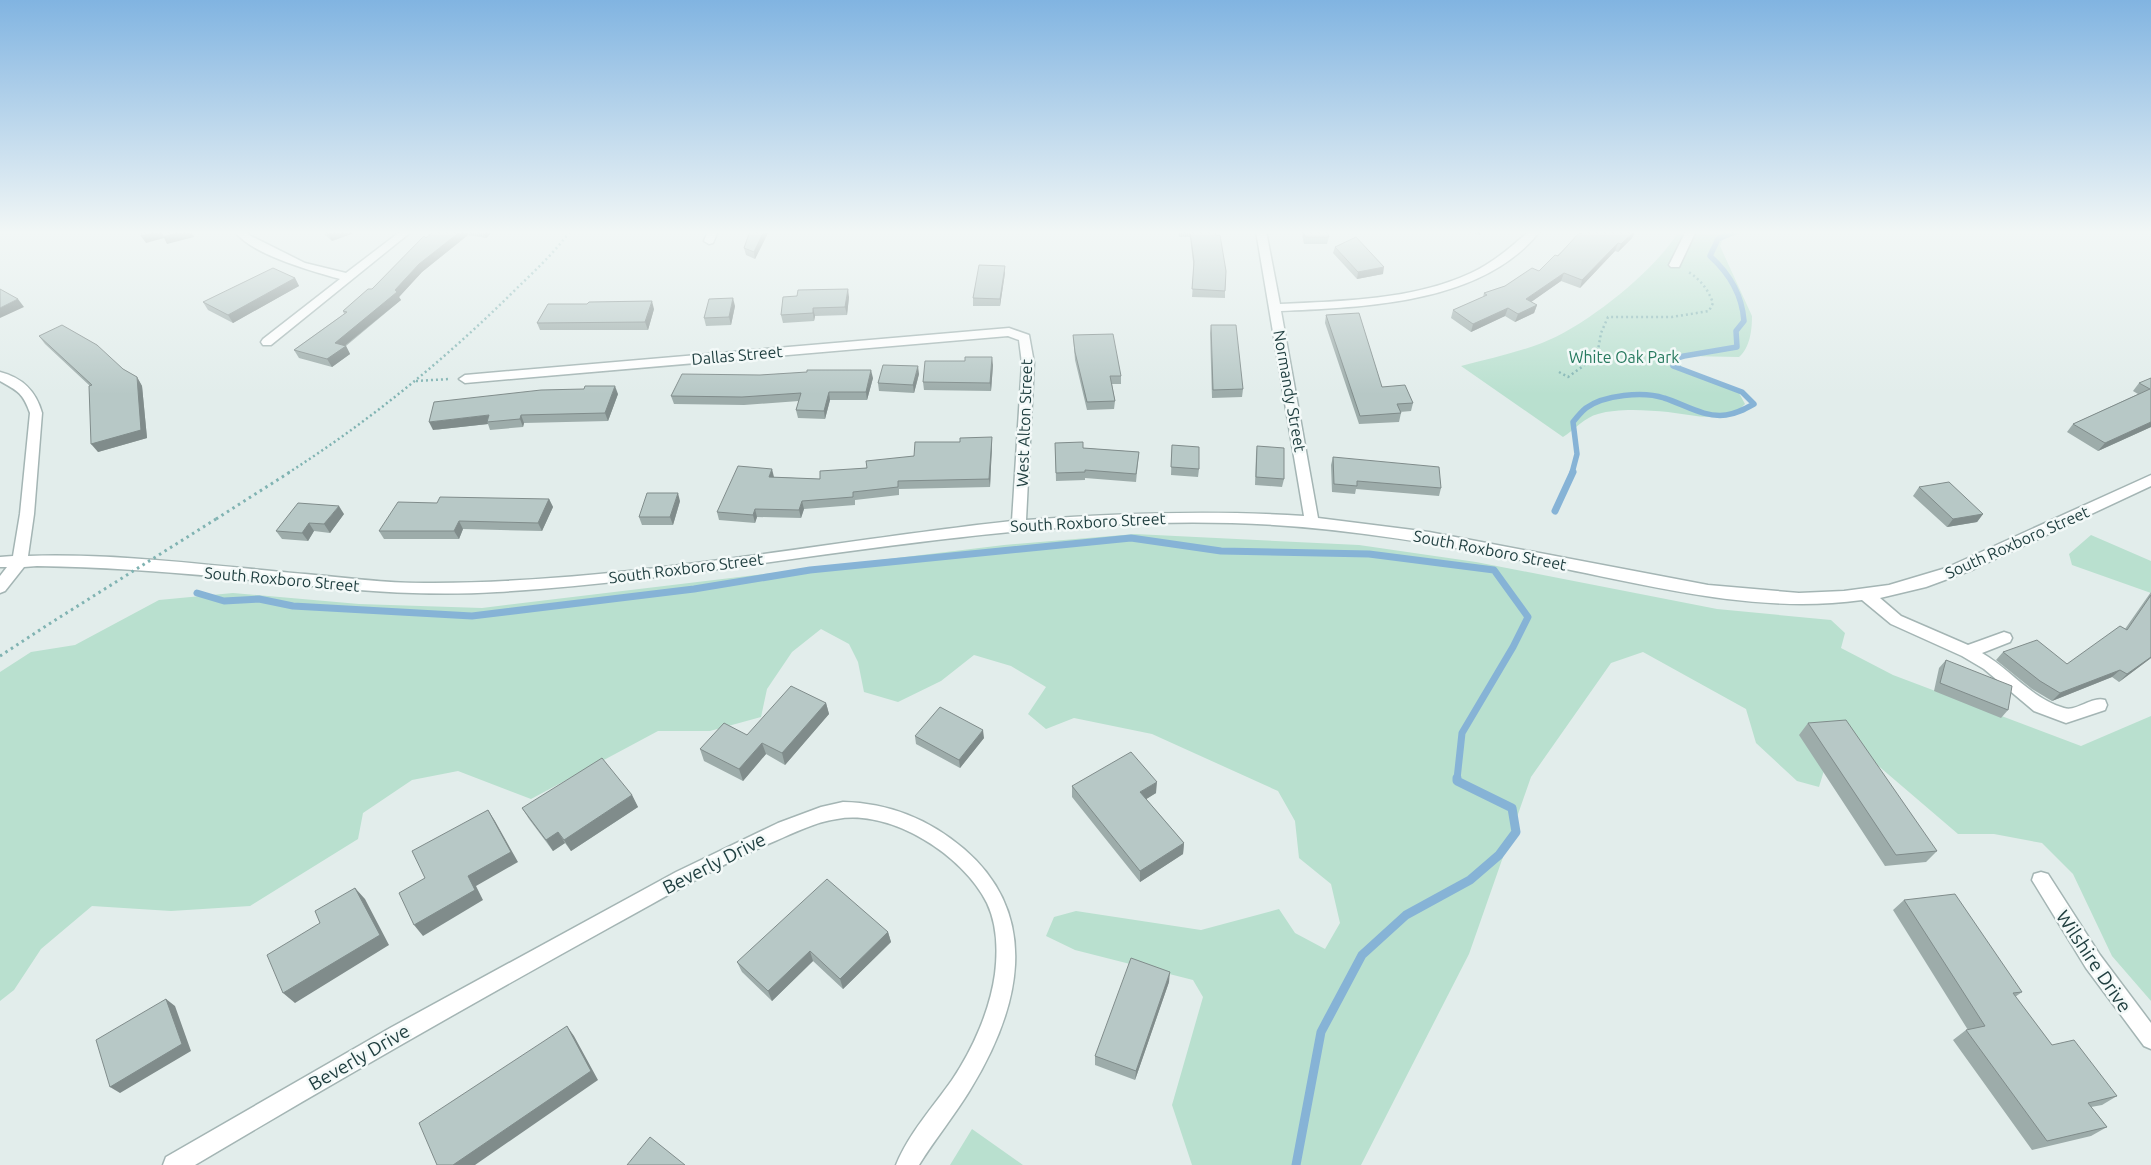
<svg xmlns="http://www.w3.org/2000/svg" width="2151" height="1165" viewBox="0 0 2151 1165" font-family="Ubuntu,sans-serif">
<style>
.green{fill:#b9e0cf}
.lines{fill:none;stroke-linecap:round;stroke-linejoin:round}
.stream-far2{stroke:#86b3d6;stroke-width:5.5}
.stream-far1{stroke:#86b3d6;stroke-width:7}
.stream{stroke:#86b3d6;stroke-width:9}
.minor-casing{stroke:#a4b5b4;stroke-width:3}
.path-far1{stroke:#80b3b2;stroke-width:2.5;stroke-dasharray:2 3;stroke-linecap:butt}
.path{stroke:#80b3b2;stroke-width:3;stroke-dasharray:2.5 4;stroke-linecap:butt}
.minor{fill:#fff;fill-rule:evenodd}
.path-bridge{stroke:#80b3b2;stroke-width:3;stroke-dasharray:2.5 4;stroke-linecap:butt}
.wall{fill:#9dacaa}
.shaded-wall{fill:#808c8b}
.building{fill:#b7c8c6;stroke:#808c8b}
.labels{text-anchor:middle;stroke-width:5;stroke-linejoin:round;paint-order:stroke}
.street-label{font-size:16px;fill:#203f40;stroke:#f3f9f8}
.park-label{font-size:16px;fill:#277a5f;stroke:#f3f9f8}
.near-street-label{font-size:19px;fill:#203f40;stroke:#f3f9f8}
</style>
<rect width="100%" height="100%" fill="#e2edeb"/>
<!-- green -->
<path class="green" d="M1679,231h69l-25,8 -3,7 32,70c0,14 -2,32 -13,41l-53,-1 -7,5 4,10 56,22 6,11c-20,21 -51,11 -77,8 -21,-2 -50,-4 -70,2 -13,3 -24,16 -35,23l-102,-71c27,-7 55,-13 81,-23 44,-17 113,-72 137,-112z
M1135,534l224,11 117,17 241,47 114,11 14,13 -4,15 52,27 188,71 70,-30v285l-39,-45 -39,-82 -31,-31 -48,-9h-36l-83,-71 -46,-9 -10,33 -22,-6 -41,-38 -10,-34 -103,-57 -32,11 -80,114 -62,177 -108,211h-169l-20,-60 31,-108 -10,-17 -118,-30 -29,-14 8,-19 22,-6 125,19 78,-21 16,24 30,16 15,-26 -9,-39 -32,-26 -4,-37 -17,-30 -126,-57 -78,-16 -28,11 -18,-15 18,-27 -35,-21 -37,-11 -33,26 -43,21 -34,-10 -6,-30 -9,-18 -28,-15 -29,23 -25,37 -6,28 -51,14h-52l-127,68 -73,-28 -46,9 -49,33 -5,26 -108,67 -79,5 -79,-5 -51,43 -27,41 -14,11v-329l31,-20 44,-7 84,-45 74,-7 126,11 123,4 522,-63z
M2091,535l60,26v32l-79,-28 -3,-11z
M972,1129l51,36h-73z"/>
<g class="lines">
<!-- stream-far2 -->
<path class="stream-far2" d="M1572,473l5,-19 -4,-32c4,-5 8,-10 13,-14 18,-13 57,-17 78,-10 20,6 40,20 62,17 10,-1 19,-6 28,-11l-12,-12 -69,-26 4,-8 7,-2 53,-9 -1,-16 8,-10c-2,-27 -14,-47 -34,-65l8,-17 18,-8"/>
<!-- stream-far1 -->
<path class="stream-far1" d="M1555,511l18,-39
M197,593l27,8 35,-2 34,7 179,10 222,-27 116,-19 321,-32 90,13 148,3 125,16 34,47 -15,30 -51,86 -5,46"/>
<!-- stream -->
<path class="stream" d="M1296,1165l25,-133 41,-77 44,-40 64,-35 29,-25 17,-23 -4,-24 -55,-27v-3"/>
<defs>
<path id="minor" d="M235,231h10l4,4 56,28 41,10 55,-42h11l-141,114h-8l-2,-3 2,-3 77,-60c-26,-7 -92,-26 -105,-48z
M708,231h10l-5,12 -4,1 -5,-3z
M1256,231h10l14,73c63,-3 133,-4 191,-31 22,-10 40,-26 58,-42h11c-57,73 -175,76 -259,80l37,207 111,14 279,53 91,8 45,-2 45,-6 57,-17 205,-93v11l-179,84 -46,17 -46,11 21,18 67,29 36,-13 6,2 2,4 -2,4 -28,11c28,16 50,46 82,55 13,4 27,-12 41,-8l2,5 -2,5 -39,13 -32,-12 -50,-42 -22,-13 -71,-32 -29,-24c-101,14 -203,-12 -301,-32 -110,-22 -217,-42 -329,-45 -247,-7 -489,54 -735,69 -93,6 -183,-6 -276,-15 -61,-6 -122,-10 -184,-11l-13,1 -19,24 -5,2v-17l7,-9h-7v-10l13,-1 7,-42 10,-101c-7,-20 -12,-22 -30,-32v-9c23,6 36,19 42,41l-8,101 -6,42c93,-3 185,10 277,18 44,4 86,10 129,9 194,-1 386,-41 578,-62l10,-158 -3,-23 -11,-4 -543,47 -6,-4 6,-4 544,-47 20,7 5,28 -8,157c93,-7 185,-10 278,-4z
M1686,231h10l-17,36h-8l-2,-2z
M843,802c46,1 86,17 121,47 79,68 55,161 6,241 -15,25 -35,49 -51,75h-23c13,-32 37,-58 56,-85 21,-31 38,-70 43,-106 3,-24 2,-50 -8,-71 -24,-48 -96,-94 -150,-84 -22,3 -43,14 -62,22 -56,24 -108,55 -161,84 -141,78 -281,158 -419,240h-32l3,-8 224,-129 286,-156 102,-49 43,-16z
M2041,872l7,2 52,81 51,68v26l-7,-3 -58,-78 -54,-88 2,-6z"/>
</defs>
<!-- minor casing -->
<use href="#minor" class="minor-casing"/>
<!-- path-far1 -->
<path class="path-far1" d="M1559,372l9,5 29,-21 4,-23 7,-16h64l37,-6 4,-8c-5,-14 -13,-24 -26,-32
M416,381l34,-2
M288,473c80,-51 154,-111 222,-178 21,-21 43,-40 60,-64"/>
<!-- path -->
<path class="path" d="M216,519l74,-47
M0,656l49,-32"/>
<!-- minor -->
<use href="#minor" class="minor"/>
<!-- path-bridge -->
<path class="path-bridge" d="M49,624l167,-105"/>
</g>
<!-- wall -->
<path class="wall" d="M321,231h39l-28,10z
M434,231h59l-7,7 -18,-3 -46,37 -23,25 2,3 -55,46 4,8 -18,13 -33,-9 -5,-8 50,-36 -1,-3 29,-22 54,-51z
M750,231h19l-14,28 -9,-4 -2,-7z
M1178,231h37l10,60v7l-33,-1 2,-27 -4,-33h-11z
M1301,231h26l2,6 -2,7h-23z
M1465,231h19l-5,4z
M1582,234l50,4 -14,14 -3,-1 -35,37 -19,-7 -30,21 6,3 -3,8 -19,9 -10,-6 -34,16 -20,-14 2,-8 30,-13 1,-4 21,-7 34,-15z
M1335,247l48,27 -26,5 -24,-26z
M1005,273l-5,33h-27v-8z
M295,278l4,8 -66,37 -25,-13 -5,-8z
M797,296l52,1 -2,18 -32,1 -1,5 -31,2 -2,-8z
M735,306l-4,19 -25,1 -2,-8z
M654,309l-6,21h-108l-3,-7z
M1326,315l56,72 31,16 -2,8 -11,1 1,1 -2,9 -40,2 -34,-101z
M1211,325l32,64 -1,8 -30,1 -2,-65z
M1073,335l48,41v8h-9l3,17 -1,8 -27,1 -12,-50z
M39,336l84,33 14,8 5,9 5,52 -49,14 -8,-66 -45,-42z
M993,365l-2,26 -67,-1 -1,-8z
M919,374l-5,19 -35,-2 -1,-8z
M873,378l-6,22h-37l-5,19 -27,-1 -2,-8 3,-9 -55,4 -70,-1 -3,-8z
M2151,378v49l-53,24 -31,-19 6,-8 65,-30 -5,-3 6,-8z
M618,394l-10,27 -84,2 -1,4 -33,3 -2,-6 -55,6z
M1055,443l28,5 56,4 -3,30 -51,-4v2l-29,1z
M992,445l-2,42 -91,2v6l-44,5v5l-51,4 -3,9 -44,-1 -2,6 -36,-3 -2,-8 57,-35 46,2 94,-23z
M1172,445l27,24 -1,8 -27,-2z
M1257,446l27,33 -2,8 -27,-2 1,-31z
M1333,457l108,31 -2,8 -83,-7 -1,5 -23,-2 -1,-27z
M1919,487l64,27 -6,8 -30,5 -34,-31z
M549,499l4,8 -11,24 -79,-2 -4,10h-75l-5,-8 58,-28z
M680,501l-7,24h-31l-3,-8z
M344,514l-14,19 -16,-2 -6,10 -26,-2 -6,-8z
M2151,592v66l-32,24 -7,-5 -60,24 -20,-12 -36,-29 7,-8 64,12 58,-35z
M1946,660l62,50 -7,8 -67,-27 5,-23z
M826,703l3,11 -44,51 -19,-11 -23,27 -39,-20 -4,-12 47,-14z
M1808,723l129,128 -11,11 -41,4 -86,-131z
M915,736l69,2 -24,30 -44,-24z
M1072,786l84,7 -10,6 38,44 -1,11 -43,28 -68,-85z
M632,795l6,12 -67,44 -6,-8 -12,8 -24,-32 -7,-11z
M1904,900l118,92 -7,5 37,48 65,51 -15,9 -11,2 16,20 -16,9 -59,14 -79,-110 13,-10h2l-75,-120z
M888,932l3,10 -48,47 -30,-28 -41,40 -30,-29 -5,-10z
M1169,982l-34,98 -40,-15v-9z"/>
<!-- shaded-wall -->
<path class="shaded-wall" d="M159,231h32l3,6 -27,7 -3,-6 -18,5 -5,-7z
M336,231h23l-27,10 -4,-7z
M461,231h5l2,4 -46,37 -23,25 2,3 -58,47 3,-1 4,8 -18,13 -5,-8 8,-16 60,-53 24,-26z
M483,231h10l-7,7z
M764,231h5l-14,28 -1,-7z
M1480,231h4l-5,4z
M1635,231h1l-4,7 -14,14 3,-8z
M1618,243l-3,8 -35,37 2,-8z
M1005,266v7l-5,33v-7z
M1384,267l-1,7 -26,5 1,-7z
M1564,273l-3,8 -37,26 2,-8z
M295,278l4,8 -66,37 -5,-8z
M848,289l1,8 -2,18 -2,-8z
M733,298l2,8 -4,19 -2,-8z
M18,299l6,8 -24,11v-10z
M652,301l2,8 -6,21 -3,-8z
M1537,305l-3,8 -19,9 3,-8z
M813,308l2,8 -1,5 -1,-8z
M1508,308l-3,8 -34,16 2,-8z
M992,357l1,8 -2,26 -1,-8z
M918,366l1,8 -5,19 -1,-8z
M871,370l2,8 -6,22 -1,-8z
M137,377l5,9 5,52 -49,14 -7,-8z
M615,386l3,8 -10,27 -3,-8z
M829,392l1,8 -5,19 -1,-8z
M489,415l-2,7 1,2 -55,6 -4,-8z
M521,415l3,8 -1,4 -3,-8z
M2151,422v5l-53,24 7,-8z
M992,437v8l-2,42 -1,-8z
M772,469l2,8 -3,8 -2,-8z
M678,493l2,8 -7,24 -3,-8z
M549,499l4,8 -11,24 -4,-8z
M802,501l2,8 -3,9 -2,-8z
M339,506l5,8 -14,19 -6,-9z
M755,509l2,8 -2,6 -2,-8z
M1983,514l-6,8 -30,5 6,-8z
M459,521l4,8 -4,10 -5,-8z
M309,523l5,8 -6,10 -6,-8z
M2151,657v1l-32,24 8,-8z
M2120,670l-8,7 -60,24 8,-8z
M826,703l3,11 -44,51 -3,-12z
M983,730l1,8 -24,30 -1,-8z
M762,743l4,11 -23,27 -4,-12z
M1157,782l-1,11 -16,10v-11z
M632,795l6,12 -67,44 -7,-11z
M488,810l7,11 23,41 -42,24 7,14 -60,36 -9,-11 54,-49z
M558,832l7,11 -12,8 -7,-11z
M1184,843l-1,11 -43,28v-11z
M355,888l10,11 24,46 -94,58 -12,-10z
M888,932l3,10 -48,47 -3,-10z
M810,951l3,10 -41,40 -4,-10z
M1170,972l-1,10 -34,98 1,-9z
M166,999l9,7 16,45 -71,42 -10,-6z
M567,1026l7,10 24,44 -123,85h-22z"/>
<!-- building -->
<path class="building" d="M143,231h16l-18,5z
M161,231h23l-21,6z
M325,231h11l-8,3z
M434,231h27l-42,33 -24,26 2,2 -62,51 11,3 -19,13 -33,-9 53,-38 -4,-1 25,-22h4l52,-53 2,2z
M750,231h14l-10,21 -10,-4z
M1190,231h25l1,4h4l6,36 -1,20 -33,-2 2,-27z
M1304,231h23l2,6h-24z
M1586,231h49l-14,13 -3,-1 -36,37 -18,-7 -38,26 11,6 -19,9 -10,-6 -35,16 -20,-14 34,-15 -3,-2 21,-7 27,-18 7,3 16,-16 3,1 21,-23 3,1z
M1356,237l28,30 -26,5 -23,-25z
M979,265l26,1 -5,33 -27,-1z
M273,268l22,10 -67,37 -25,-13z
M0,289l18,10 -18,9z
M848,289l-3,18 -32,1v5l-32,2 2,-18 14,-1 1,-6z
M733,298l-4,19 -25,1 5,-19z
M652,301l-7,21 -108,1 11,-19h39l2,-2z
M1359,313l23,74 23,-2 8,18 -16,1 4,9 -41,3 -34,-101z
M62,325l35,20 26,24 14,8 4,53 -50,14 -2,-58 3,-1 -53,-49z
M1211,325h25l7,64 -30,1z
M1113,334l8,42h-11l5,25 -28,1 -12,-50 -2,-17z
M965,357h27l-2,26 -67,-1 2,-21h40z
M883,365l35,1 -5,19 -35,-2z
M807,370h64l-5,22h-37l-5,19 -28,-1 5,-17 -59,4 -71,-1 11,-22 78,1 47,-3z
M2151,378v44l-46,21 -32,-19 77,-35 -11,-6z
M585,386h30l-10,27 -84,2 -1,4 -33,3 2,-7 -60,7 5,-20 107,-12 43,-1z
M992,437l-3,42 -91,2v6l-45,5v5l-51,4 -3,9 -44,-1 -2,6 -36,-3 21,-46 34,3 -3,8 51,2v-8l47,-3 -1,-7 48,-5 1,-14h45v-4z
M1083,442v6l56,4 -3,22 -51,-4v2l-29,1 -1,-30z
M1172,445l27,2v22l-28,-2z
M1257,446l27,2v31l-28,-2z
M1333,457l106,10 2,21 -84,-7v5l-23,-2z
M1949,482l34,32 -30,5 -34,-32z
M647,493h31l-8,24h-31z
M440,497l109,2 -11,24 -79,-2 -5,10h-75l19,-29 39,1z
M298,503l41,3 -15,18 -15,-1 -7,10 -26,-2z
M2151,595v62l-24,17 -7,-4 -60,23 -20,-12 -37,-29 34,-12 30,24 53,-38 7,4z
M1946,660l66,26 -4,24 -68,-27z
M791,686l35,17 -44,50 -20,-10 -23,26 -39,-20 24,-26 23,12z
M940,707l43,23 -24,30 -44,-24z
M1846,720l91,131 -41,4 -88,-132z
M1131,752l26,30 -17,10 44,51 -44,28 -68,-85z
M602,758l30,37 -68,45 -6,-8 -12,8 -24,-32z
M488,810l23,42 -43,24 7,14 -61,35 -15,-32 26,-15 -13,-27z
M827,879l61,53 -48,47 -30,-28 -42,40 -31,-29z
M355,888l25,47 -97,58 -16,-38 53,-32 -5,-12z
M1955,894l67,98 -9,1 39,52 22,-5 43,56 -29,7 19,24 -60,14 -81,-111 19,-4 -81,-126z
M1131,958l39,14 -34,99 -41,-15z
M166,999l16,45 -72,43 -14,-47z
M567,1026l24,45 -138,94h-16l-18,-42z
M650,1137l35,28h-58z"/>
<!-- sky -->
<linearGradient id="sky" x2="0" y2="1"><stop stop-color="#81b4e1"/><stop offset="0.59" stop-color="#f2f7f6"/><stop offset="1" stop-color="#f2f7f6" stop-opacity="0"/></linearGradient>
<rect width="2151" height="394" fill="url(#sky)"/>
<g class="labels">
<!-- street labels -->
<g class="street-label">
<text transform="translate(737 355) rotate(-5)" y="6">Dallas Street</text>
<text transform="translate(1290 391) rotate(80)" y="6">Normandy Street</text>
<text transform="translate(1024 423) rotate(-88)" y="6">West Alton Street</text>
<text transform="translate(1088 522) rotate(-3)" y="6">South Roxboro Street</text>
<text transform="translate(2017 542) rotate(-24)" y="6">South Roxboro Street</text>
<text transform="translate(1490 550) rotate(11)" y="6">South Roxboro Street</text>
<text transform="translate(686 568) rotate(-7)" y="6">South Roxboro Street</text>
<text transform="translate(282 579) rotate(5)" y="6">South Roxboro Street</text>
</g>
<!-- park labels -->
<g class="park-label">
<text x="1624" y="363">White Oak Park</text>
</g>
<!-- near-street labels -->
<g class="near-street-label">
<text transform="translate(714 863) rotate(-27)" y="7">Beverly Drive</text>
<text transform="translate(2094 961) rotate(56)" y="7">Wilshire Drive</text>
<text transform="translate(359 1057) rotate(-30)" y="7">Beverly Drive</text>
</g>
</g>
</svg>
